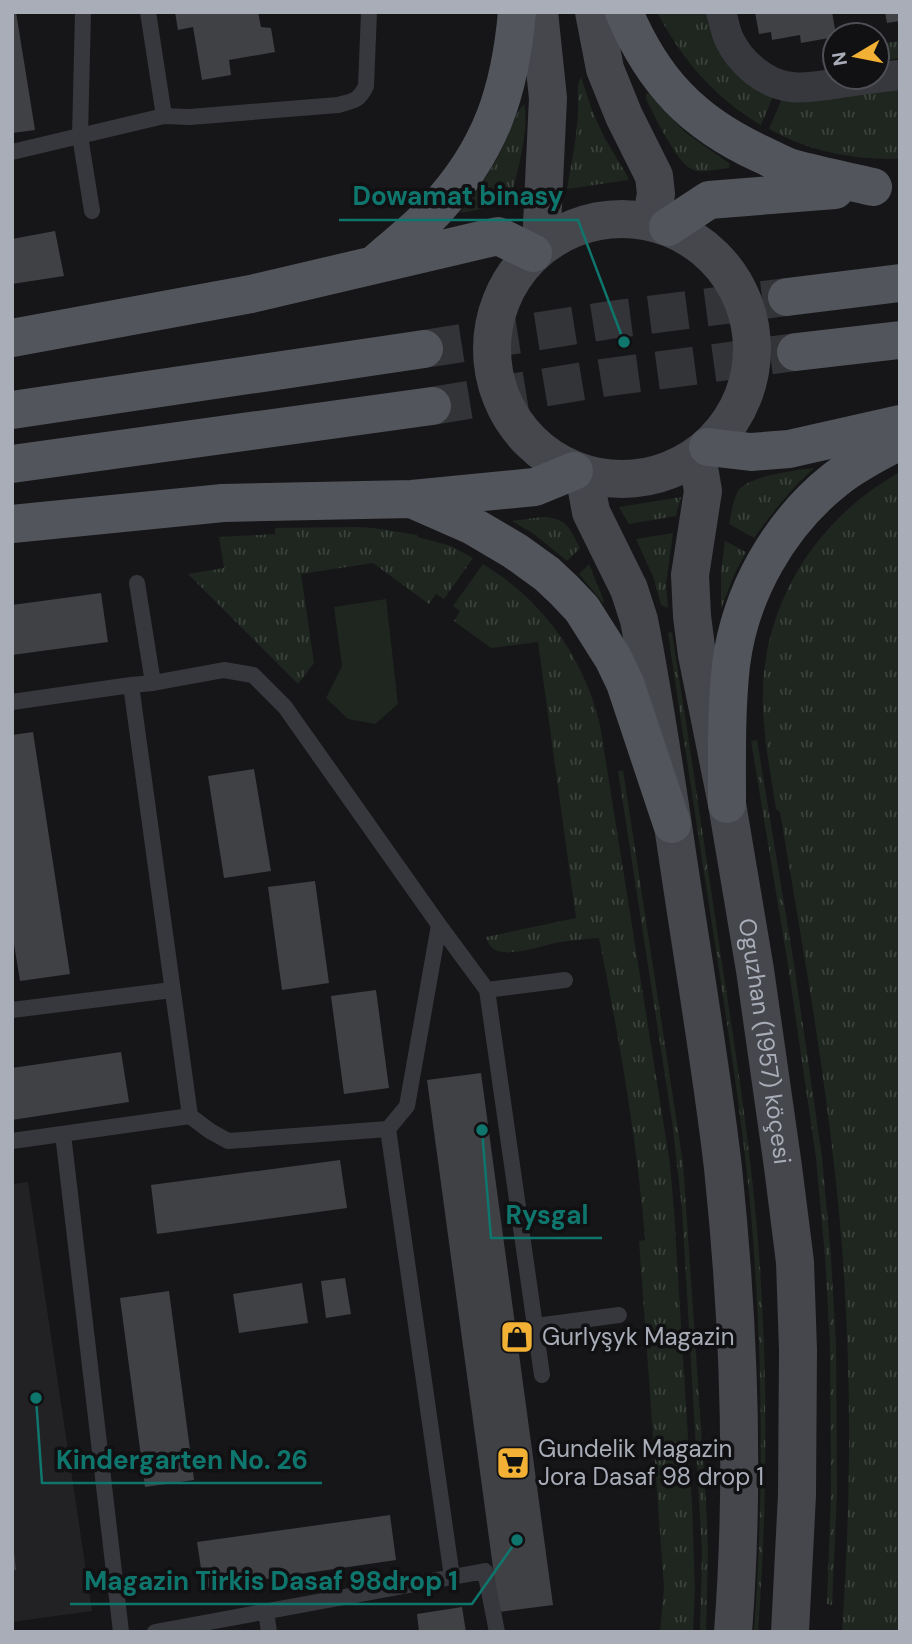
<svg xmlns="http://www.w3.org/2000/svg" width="912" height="1644" viewBox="0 0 912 1644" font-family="'DM Sans',sans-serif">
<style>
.built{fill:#222225}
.grass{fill:url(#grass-tufts)}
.park{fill:#1e261f}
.building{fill:#404145}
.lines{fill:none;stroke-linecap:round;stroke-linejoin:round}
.primary-tunnel{stroke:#333438;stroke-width:38;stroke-dasharray:38 19;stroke-linecap:butt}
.service{stroke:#37383d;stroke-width:16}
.minor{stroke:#37383d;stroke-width:30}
.secondary{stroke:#45474d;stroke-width:38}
.primary{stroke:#53555c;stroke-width:38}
.labels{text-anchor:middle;stroke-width:7;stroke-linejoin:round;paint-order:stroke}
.street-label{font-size:24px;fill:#a8adb8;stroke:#111113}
.poi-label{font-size:24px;fill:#a8adb8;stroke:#111113;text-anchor:start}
.leader{fill:none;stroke:#0f766e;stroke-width:2.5}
.callout-dot{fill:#0f766e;stroke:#111113;stroke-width:2.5}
.callout-label{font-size:26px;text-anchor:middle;font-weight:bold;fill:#0f766e;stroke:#111113;stroke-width:7;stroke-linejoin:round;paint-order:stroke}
</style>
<defs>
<pattern id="grass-tufts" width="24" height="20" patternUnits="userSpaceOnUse" patternTransform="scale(1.75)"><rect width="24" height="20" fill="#1e261f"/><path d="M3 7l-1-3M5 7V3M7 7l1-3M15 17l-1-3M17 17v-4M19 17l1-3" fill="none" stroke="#3c433d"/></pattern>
</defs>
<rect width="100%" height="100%" fill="#161618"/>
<!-- built -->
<path class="built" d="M28,1182l64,429 -80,11v-438z"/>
<!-- grass -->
<path class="grass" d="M657,12h54l64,80 -14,33c-46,-27 -79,-65 -104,-113z
M900,41v17l-23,4v-18z
M581,77l11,33 12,27 24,40v3l-61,9c5,-31 12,-59 11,-90 0,-9 -1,-15 3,-22z
M900,85v74c-49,0 -87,-6 -131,-30l14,-33z
M650,93l35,39 45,32 -1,4c-11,1 -28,6 -38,1 -15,-8 -37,-54 -45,-70v-5z
M524,104c6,22 -6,66 -12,89 -11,15 -35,16 -52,20l26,-36 12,-20 21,-47z
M814,468c-23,21 -42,45 -60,70l-25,-14c2,-10 4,-24 9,-33 10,-15 58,-21 76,-23z
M900,472v1160h-58c11,-158 10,-318 -9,-476 -13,-115 -34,-230 -53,-344l-4,-3c-5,-34 -12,-67 -13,-101 -4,-100 51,-188 137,-236z
M681,497l-5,19 -47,8 -10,-17z
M542,517c25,1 27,10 38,31l-13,13 -33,-27 -22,-13z
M355,527l19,1 43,7 1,2 33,9 22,12 -29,41 -8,-5 -7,10 -56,-41 -72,11 13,89 -16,21 -110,-110 36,-6 -5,-31 56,-3v-6z
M673,533l-7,51 2,24 -7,-3 -7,-26 -18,-40z
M725,541l21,11 -11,21 -14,36v-38z
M483,564c59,36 101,93 117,161l70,439 4,47 18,292 3,87 -2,42h-33l4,-44 -25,-347 6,-1c-8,-101 -26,-202 -46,-302 -12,1 -26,2 -38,4 -18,3 -48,15 -66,8 -5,-3 -7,-7 -9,-13l90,-19 -38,-276 -47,6 -37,-27 6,-10 -7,-5z
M589,564l15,37 -1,2 -24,-29z
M672,632c17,109 33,217 49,325 16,103 32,206 39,310 8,122 7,243 -2,365h-4c9,-122 9,-243 1,-365 -6,-102 -22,-203 -37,-304 -17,-110 -34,-220 -50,-330z
M757,740l37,224 28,193 9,100 5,87 1,149 -5,112 -5,-1 4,-111 -1,-149 -5,-87 -9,-99 -28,-193 -37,-224z
M623,770l60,393 23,338 2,50 -2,81h-6l2,-81 -20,-342 -10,-88 -54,-350z"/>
<!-- park -->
<path class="park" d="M386,599l12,105 -23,20 -27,-5 -22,-21 16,-32 -8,-59z"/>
<!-- building -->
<path class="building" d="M12,12h4l19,118 -23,3z
M175,12h83l3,15 10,1 4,24 -46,8 2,15 -29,5 -9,-53 -15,3z
M755,12h77l4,23 -1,2 -34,6 -1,-8 -28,5 -1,-8 -12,2z
M885,12h15v9l-13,2z
M55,231l9,45 -52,8v-45z
M101,593l7,49 -96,13v-50z
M33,732l37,242 -50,7 -8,-49v-197z
M254,769l17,102 -47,7 -16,-102z
M315,881l14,102 -47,7 -14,-103z
M376,990l13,98 -45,6 -13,-98z
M121,1052l8,50 -117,18v-52z
M481,1073l72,532 -54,7 -72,-532z
M340,1160l7,48 -190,26 -6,-49z
M345,1278l6,36 -25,4 -5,-37z
M302,1283l6,40 -69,10 -6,-39z
M169,1291l25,189 -49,7 -25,-189z
M390,1515l6,45 -192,28 -7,-46z
M14,1552l2,18h-4v-17z
M462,1607l4,25h-47l-2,-18z"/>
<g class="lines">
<!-- primary-tunnel -->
<path class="primary-tunnel" d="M424,349l186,-29 177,-23
M432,406l170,-28 194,-26"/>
<!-- service -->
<path class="service" d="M83,12l-3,124 12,75
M164,116l26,1 148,-12c15,-4 21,-4 28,-19l3,-74
M12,152l152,-36 -16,-104
M137,583l16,100
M12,702l119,-17
M487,990l55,385
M12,1010l160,-20
M190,1116l20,15 18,10 160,-12 19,-23 32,-181
M388,1129l64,448
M63,1134l58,498
M12,1141l178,-25 -59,-431 22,-2 71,-13 29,5 32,32 154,218 48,65 78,-10
M536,1326l83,-11
M266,1611l3,21
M155,1632l330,-61 12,61"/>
<!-- minor -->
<path class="minor" d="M721,12c3,9 4,18 8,27 11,23 35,45 62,48 16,2 33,-2 49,-4 20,-3 40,-6 60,-8"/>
<!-- secondary -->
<g class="secondary">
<path d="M539,12l9,86 -7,148"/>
<path d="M594,12l11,57 19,47 30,60 2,18 -5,27"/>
<circle cx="622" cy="349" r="130"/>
<path id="s1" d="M697,456l6,35 -13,84 2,41 5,39 30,149 28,166 28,197 12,95 3,88 -1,145 -7,137"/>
<path d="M584,474l7,38 38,77 10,31c19,97 32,195 47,292 13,85 27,170 37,256 16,154 22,309 10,464"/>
</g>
<!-- primary -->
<path class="primary" d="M624,12c29,69 69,111 137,142 11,5 22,12 34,15 26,7 52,12 78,18
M668,227l41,-27 126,-10
M376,263c20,-18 42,-34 60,-54 55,-59 74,-118 81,-197
M787,297l113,-14
M12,338l239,-44 247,-58 35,17
M796,352l104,-12
M12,410l412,-61
M708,447l43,5 38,-3 111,-25
M12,464l420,-58
M414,500l57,25 44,26 32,23 17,16 18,19 31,49 12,25 47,141
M12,524l211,-21 189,-4 123,-12 39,-16
M727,804c0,-46 -1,-93 4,-139 9,-72 48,-141 105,-186 19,-15 42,-27 64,-38"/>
</g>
<!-- icons -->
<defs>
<symbol id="shop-square" viewBox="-11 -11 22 22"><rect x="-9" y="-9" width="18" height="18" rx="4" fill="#f2b134" stroke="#111113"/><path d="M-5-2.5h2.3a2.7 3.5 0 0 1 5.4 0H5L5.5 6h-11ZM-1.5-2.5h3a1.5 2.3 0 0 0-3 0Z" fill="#111"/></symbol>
<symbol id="supermarket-square" viewBox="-11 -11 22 22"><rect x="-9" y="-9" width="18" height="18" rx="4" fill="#f2b134" stroke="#111113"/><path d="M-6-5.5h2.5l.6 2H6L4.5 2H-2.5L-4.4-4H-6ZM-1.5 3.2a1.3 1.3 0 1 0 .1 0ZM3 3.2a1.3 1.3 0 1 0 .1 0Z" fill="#111"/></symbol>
</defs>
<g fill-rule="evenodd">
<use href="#shop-square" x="498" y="1318" width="38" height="38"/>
<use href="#supermarket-square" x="494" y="1444" width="38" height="38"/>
</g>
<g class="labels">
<!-- street labels -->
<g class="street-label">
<text dy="8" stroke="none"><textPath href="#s1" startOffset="593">Oguzhan (1957) köçesi</textPath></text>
</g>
<!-- poi labels -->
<g class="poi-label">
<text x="542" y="1345">Gurlyşyk Magazin</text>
<text x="538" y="1457">Gundelik Magazin<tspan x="538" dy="28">Jora Dasaf 98 drop 1</tspan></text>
</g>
</g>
<!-- callouts -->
<path class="leader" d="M624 342L578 220H339M482 1130L491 1238H602M36 1398L42 1483H322M517 1540L472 1604H70"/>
<g class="callout-dot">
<circle cx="624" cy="342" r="7"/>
<circle cx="482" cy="1130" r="7"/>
<circle cx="36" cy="1398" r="7"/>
<circle cx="517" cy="1540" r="7"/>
</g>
<g class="callout-label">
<text x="458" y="205">Dowamat binasy</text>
<text x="547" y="1224">Rysgal</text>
<text x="182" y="1469">Kindergarten No. 26</text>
<text x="271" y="1590">Magazin Tirkis Dasaf 98drop 1</text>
</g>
<!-- border -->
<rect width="912" height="1644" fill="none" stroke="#a8adb8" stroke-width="28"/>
<!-- north arrow -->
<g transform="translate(856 56) rotate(260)"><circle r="33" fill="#111113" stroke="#4d4f55" stroke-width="2"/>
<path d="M0-5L12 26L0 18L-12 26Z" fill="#f2b134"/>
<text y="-10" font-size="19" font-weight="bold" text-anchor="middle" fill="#a8adb8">N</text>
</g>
</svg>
